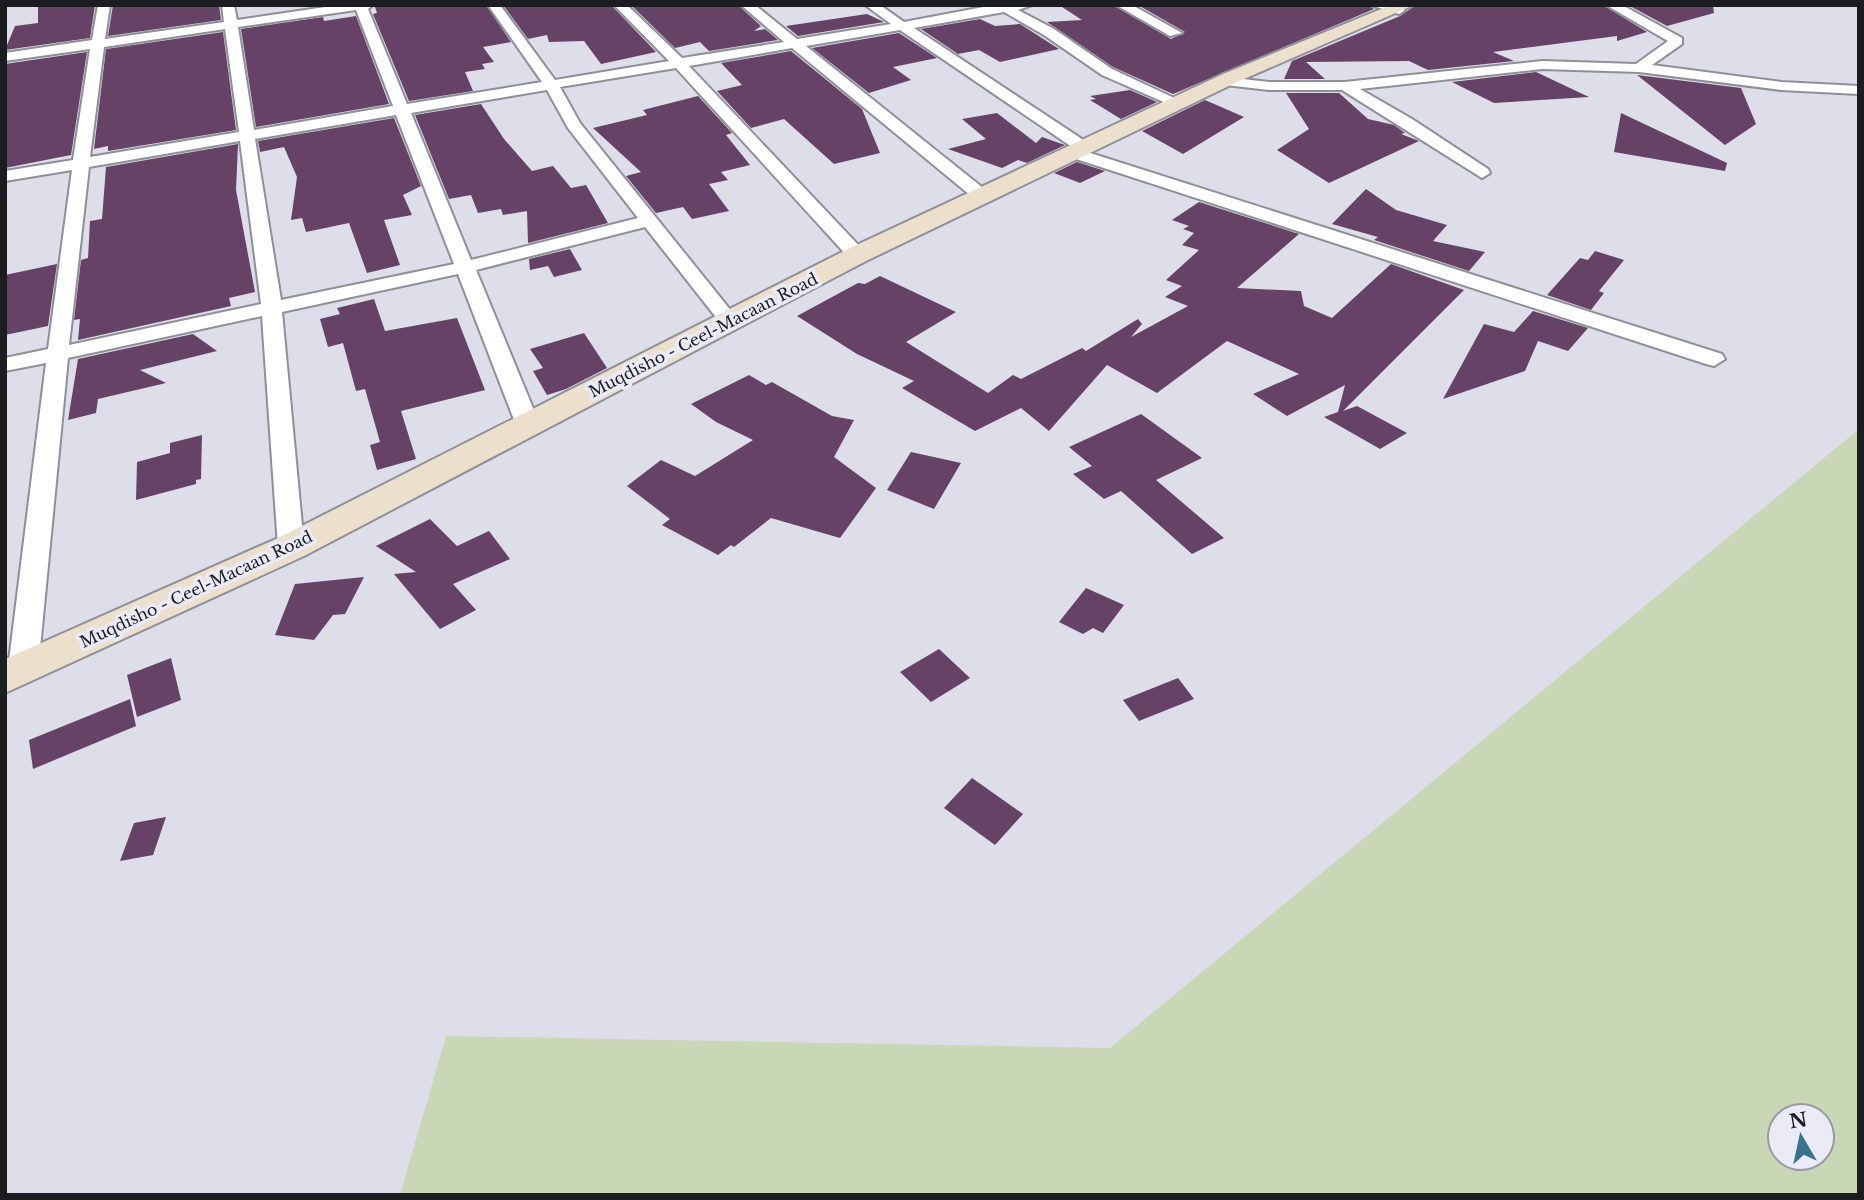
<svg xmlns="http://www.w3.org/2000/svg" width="1864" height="1200" viewBox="0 0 1864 1200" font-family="'Libre Baskerville',serif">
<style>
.green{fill:#cad7b6;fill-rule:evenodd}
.building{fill:#664266}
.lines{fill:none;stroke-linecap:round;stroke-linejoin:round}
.street-casing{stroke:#8e8f99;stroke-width:4}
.secondary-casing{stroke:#8e8f99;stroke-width:4}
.street{fill:#fff;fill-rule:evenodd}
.secondary{fill:#ecdfcb;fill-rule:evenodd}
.labels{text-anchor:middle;stroke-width:7;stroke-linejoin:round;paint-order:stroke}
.far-street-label{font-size:16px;fill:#1c1d21;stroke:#eaebf7}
</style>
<rect width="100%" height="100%" fill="#dddee9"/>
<!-- green -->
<path class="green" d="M1859,429v766h-1459l46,-159 664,12zM1780,1116h42v42h-42z"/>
<!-- building -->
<path class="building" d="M38,5h57l-5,33 -85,12 10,-24 23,-3z
M113,5h106l2,15 -113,16z
M393,5h93l25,37 -28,5 11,15 -12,2 3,5 -20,3 8,19 -64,10 -36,-87 4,-1 -2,-6z
M503,5h108l45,47 -55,12 -17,-23 -35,1 -2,-7 -19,4z
M631,5h107l23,21 -7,5 11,-2 13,11 -69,11 -9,-9 -25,6z
M1059,5h54l58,34 14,-7 -47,-27h230l6,4 -201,85 -60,-27 -66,-45 35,-2z
M1416,5h187l44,27 -30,9v-5l-124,16 21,9 -86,9 -19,-9 -103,1 19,17h-41l8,-18 108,-45z
M1628,5h85l1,8 -47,13z
M867,14l17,8 -86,14 -12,-10z
M356,16l33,88 -133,23 -15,-98 82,-12 1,4z
M980,19l15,7 25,-2 39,25 -59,13 -21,-12 -21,4 -37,-25z
M223,32l13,98 -128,21v-5l-14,3 12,-100z
M899,33l38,25 -44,9 18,13 -42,13 -57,-45z
M791,51l71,58 18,44 -46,11 -50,-45 -33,9 -34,-37 25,-6 -21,-22z
M87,52l-16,103 -66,13v-104z
M1536,72l53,25 -95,6 -42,-21z
M1637,75l104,13 15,36 -31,21z
M1130,90l27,12 -36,17 -31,-19 6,-1 -6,-3z
M1286,93h53l29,26 26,6 11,8 -4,1 18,7 -90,42 -52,-33 32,-21z
M698,96l34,37 -6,2 24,30 -29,7 7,8 -19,4 20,27 -37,8 -9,-12 -27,6 -30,-37 15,-4 -48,-44 54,-13 -4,-5z
M1205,100l39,17 -61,37 -41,-23z
M481,104l23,35 28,32 21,-5 18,22 15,-3 22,38 -80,20 -1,-32 -24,4 -2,-6 -23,4 -7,-18 -22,4 -34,-84z
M997,113l39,30 6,-6 23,8 -38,18 -9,-3 -16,8 -54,-19 38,-10 -24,-20z
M1621,113l106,50 -2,8 -111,-19z
M394,118l27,68 -18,9 9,20 -28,5 16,45 -33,8 -18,-50 -43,9 -4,-14 -11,2 6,-43 -13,-30 -24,5 -2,-11z
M238,144l-2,46 19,102 -26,6 2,8 -153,34 2,-21 -6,1 7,-60 7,-2 2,-37 12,-2 4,-52z
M1077,162l28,9 -25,12 -26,-10z
M1366,189l30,21 51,15 -14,16 52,11 -16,19 -95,-31 4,-3 -46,-13z
M1199,202l100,32 -62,54 64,3 3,15 28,12 59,-54 73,26 -121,121 14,-5 50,27 -27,16 -56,-32 14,-5 7,-27 -58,31 -34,-22 46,-20 -72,-33 -70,52 -50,-28 -58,66 -28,-23 -46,23 -73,-43 12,-7 -57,-27 -60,-38 61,-33 7,1 15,-8 76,36 -50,30 82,51 25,-18 8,4 61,-31 4,3 52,-32 4,5 -11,13 57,-31 -23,-9 17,-11 -16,-6 33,-30 -17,-5 12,-12 -11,-4 6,-3 -17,-6z
M570,249l12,21 -28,7 -6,-11 -18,4 -1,-11z
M1595,251l29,9 -25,31 5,2 -13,17 -44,-15 33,-37 8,2z
M57,264l-9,62 -43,9v-60z
M374,299l11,32 72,-13 28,72 -84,21 15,48 -39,11 -7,-25 10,-3 -15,-53 -9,2 -13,-48 -15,4 -8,-28 20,-5 -3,-6z
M1533,311l55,17 -20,23 -30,-10 -13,30 -82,28 41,-75 30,8z
M584,333l23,35 -41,21 -19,6 -14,-24 10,-3 -13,-19z
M193,334l24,17 -77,19 26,13 -68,16 -2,14 -28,7 10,-61z
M749,375l17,10 6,-3 60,34 22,4 -20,37 42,31 -36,50 -69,-20 -37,29 -3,-2 -13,10 -56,-30 8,-6 -43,-33 34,-26 34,16 58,-36 -37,-18 -25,-18z
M1141,414l61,44 -46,22 68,58 -32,16 -71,-63 -17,8 -31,-25 19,-8 -23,-19z
M202,435l-1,44 -5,1v4l-60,16 1,-38 33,-9v-10z
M911,452l50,11 -27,46 -47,-19z
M430,519l27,27 32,-15 21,28 -57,25 23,26 -36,19 -46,-55 22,-2 -40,-26z
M364,577l-19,37 -12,1 -19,25 -39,-5 20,-51z
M1086,588l38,17 -21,28 -10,-5 -10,6 -24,-12z
M939,649l31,29 -39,24 -31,-30z
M171,658l10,42 -44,17 -10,-42z
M1178,678l16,21 -55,22 -16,-21z
M130,699l6,27 -103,43 -4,-29z
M972,778l51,36 -28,31 -51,-37z
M166,817l-13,38 -33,6 14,-38z"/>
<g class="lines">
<defs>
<path id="street" d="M98,5h12l-5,34 119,-17 -2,-17h12l3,15 102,-15h34l-5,4 39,95 135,-22 -54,-77h12l55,75 114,-19 -55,-56h13l55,53 102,-16 -43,-37h14l42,34 94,-15 -26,-19h15l24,17 90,-17h38l-14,5 36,19 58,40 75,35 -2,3h-10l-73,-32 -58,-40 -40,-23 -90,16 177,117 2,3 -6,4 635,202 3,5 -11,7 -8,-2 -639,-208v-6l8,-1 -175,-119 -94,16 182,146 3,4 -3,4h-12l-184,-152 -103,18 175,185 2,4 -9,6 -7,-2 -174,-191 -116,19 20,36 156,194 3,4 -3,4h-14l-77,-98 -169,43 64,155 -4,5h-16l-4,-5 -58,-151 -176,38 22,235 -4,6 -9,3 -9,-3 -4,-6 -16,-231 -194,42 -30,311 -4,8 -11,3 -11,-3 -4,-8 38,-306 -41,8v-13l43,-9 24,-179 -67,11v-10l68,-11 17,-111 -85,12v-8l87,-13zM356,10l37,96 -139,24 -16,-103zM225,29l14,103 -149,25 14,-110zM547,90l21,38 70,90 -167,42 -60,-147zM396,115l58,149 -173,36 -26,-161zM240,141l21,163 -192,41 20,-178z
M1116,5h16l50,28 -12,3z
M1370,5h24l11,5 -6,4z
M1606,5h16l60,33v6l-30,21 129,17 78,4v8l-78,-4 -142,-18 -97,-3 -182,20 52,30 76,50 2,4 -8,5 -140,-88h-73l-44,-5 -7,-4 7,-4 44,5h76l197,-21 94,3 32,-23z"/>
<path id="secondary" d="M1391,5h23l-177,77 -371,179 -562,295 -299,137v-34l273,-121 570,-289 375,-175z"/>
</defs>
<!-- street casing -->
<use href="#street" class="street-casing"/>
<!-- secondary casing -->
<use href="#secondary" class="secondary-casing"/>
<!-- street -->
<use href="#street" class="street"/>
<!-- secondary -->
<use href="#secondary" class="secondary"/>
</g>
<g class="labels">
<!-- far-street labels -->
<g class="far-street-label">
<text transform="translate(703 335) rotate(-27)" y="6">Muqdisho - Ceel-Macaan Road</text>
<text transform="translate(196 589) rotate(-25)" y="6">Muqdisho - Ceel-Macaan Road</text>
</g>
</g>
<!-- border -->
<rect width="1864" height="1200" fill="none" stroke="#1c1d21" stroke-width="14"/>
<!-- north arrow -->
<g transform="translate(1801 1137) rotate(351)"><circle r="33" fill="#eaebf7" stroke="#9899a1" stroke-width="2"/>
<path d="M0-5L12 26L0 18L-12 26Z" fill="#39728b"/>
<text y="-10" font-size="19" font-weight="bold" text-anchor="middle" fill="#1c1d21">N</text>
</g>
</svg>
